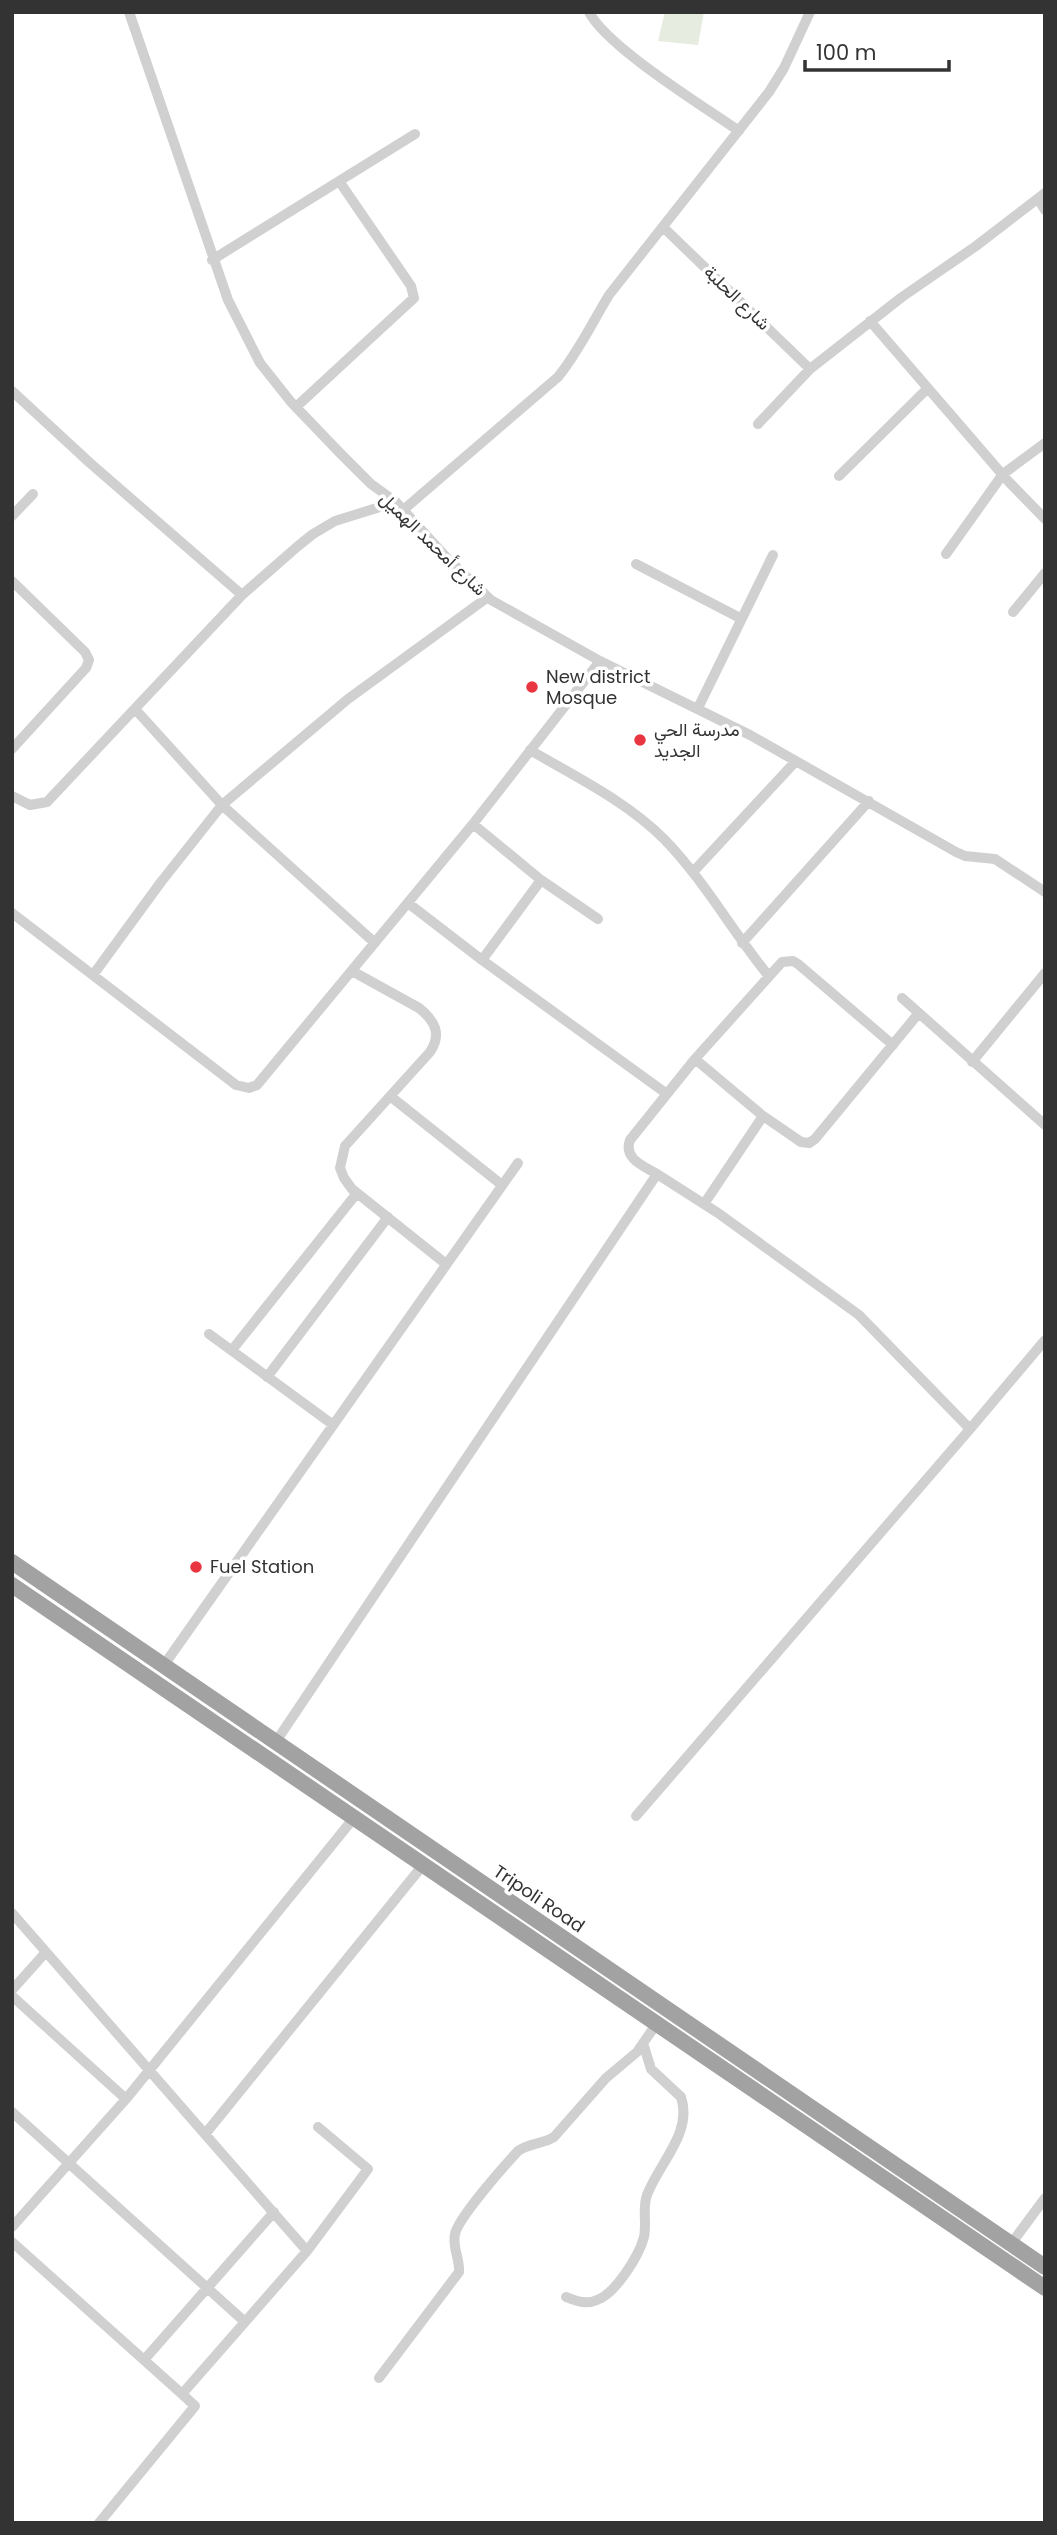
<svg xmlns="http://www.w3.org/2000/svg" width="1057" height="2535" viewBox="0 0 1057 2535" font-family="Poppins,Vazirmatn,sans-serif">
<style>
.green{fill:#e6ecdf}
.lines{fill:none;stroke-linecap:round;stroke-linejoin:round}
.minor{stroke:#d0d0d0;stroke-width:10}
.trunk{stroke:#a2a2a2;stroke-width:16}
.poi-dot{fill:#e93540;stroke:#fff;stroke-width:2.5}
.labels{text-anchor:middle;stroke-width:7;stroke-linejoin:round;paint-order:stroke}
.street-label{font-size:18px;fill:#333;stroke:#fff}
.poi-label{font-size:18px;fill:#333;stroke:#fff;text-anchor:start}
</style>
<rect width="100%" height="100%" fill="#fff"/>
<!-- green -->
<path class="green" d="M665,12h39l-6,33 -40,-4z"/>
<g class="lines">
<!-- minor -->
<path class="minor" d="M129,12l99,288 32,63 31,39 48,50 32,32 25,18 51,56 44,42 109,61 150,74 206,117 9,4 30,3 50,33
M589,12c18,35 114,94 150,119
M1038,199l7,11
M663,227l147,142
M212,260l203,-126
M870,321l138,160 37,38
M12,391l78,72 152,132
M296,407l118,-109 -3,-12 -72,-105
M758,424l52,-55 92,-72 74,-51 69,-53
M839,476l89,-88
M402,511l156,-134c21,-26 34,-54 51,-82l160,-203 15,-24 26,-56
M12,516l21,-22
M946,554l57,-80 42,-31
M636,564l104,54
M12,581l73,71 4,8 -3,8 -74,81
M1013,612l32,-39
M698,708l75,-153
M135,709l87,96 153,138
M530,750c46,27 96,51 134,89 40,41 68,92 104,136
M12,796l18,9 17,-3 195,-207 56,-49 15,-12 22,-13 61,-19
M473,824l68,56 57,39
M693,872l102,-110
M408,903l74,57 185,134
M12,913l224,172 13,3 8,-3 216,-261 127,-163
M742,943l127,-142
M482,960l59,-80
M352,971l67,37c16,13 23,26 11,44l-85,94 -5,22 4,10 8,11 94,75
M93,975l68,-93 61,-77 126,-106 140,-102
M902,998l143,127
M695,1059l68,57 38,26 8,1 6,-4 103,-125
M972,1062l73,-89
M390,1096l112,89
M657,1174c-13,-8 -34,-15 -27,-34l65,-81 87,-97 11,-1 5,3 95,81
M704,1204l59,-88
M209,1334l123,90
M232,1350l125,-157
M267,1377l121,-160
M970,1429l75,-89
M164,1665l354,-502
M275,1743l382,-569 61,39 141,102 111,114 -334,387
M12,1913l295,338 -125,143 -170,-152
M12,1990l34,-38
M12,1996l114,103
M12,2112l233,210
M206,2133l217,-268
M12,2227l114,-128 227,-280
M1011,2244l34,-46
M307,2251l61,-82 -50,-42
M566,2297c11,4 20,8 31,3 18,-6 42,-44 47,-63 3,-14 -2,-29 3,-42 12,-32 46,-62 34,-98l-30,-28 -8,-26
M144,2360l130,-148
M379,2378l80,-106c1,-13 -7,-25 -4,-38 3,-16 50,-69 63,-83 12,-8 25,-7 36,-14l52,-59 31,-26 20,-29
M99,2523l96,-117 -13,-12"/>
<!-- trunk -->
<path class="trunk" d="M12,1562l1033,705
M12,1585l1033,703"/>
</g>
<!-- markers -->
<g class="poi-dot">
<circle cx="532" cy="687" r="7"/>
<circle cx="640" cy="740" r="7"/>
<circle cx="196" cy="1567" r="7"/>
</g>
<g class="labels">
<!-- street labels -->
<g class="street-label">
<text transform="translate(737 298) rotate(44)" y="6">شارع الحلبة</text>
<text transform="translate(433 544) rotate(44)" y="6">شارع أمحمد الهميل</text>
<text transform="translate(539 1899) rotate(34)" y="6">Tripoli Road</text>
</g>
<!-- poi labels -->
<g class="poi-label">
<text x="546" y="683">New district<tspan x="546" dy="21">Mosque</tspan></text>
<text x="654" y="736">مدرسة الحي<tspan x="654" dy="21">الجديد</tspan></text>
<text x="210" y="1573">Fuel Station</text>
</g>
</g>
<!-- border -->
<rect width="1057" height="2535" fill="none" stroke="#333333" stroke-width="28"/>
<!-- scale -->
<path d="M805 60v10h144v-10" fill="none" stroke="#333333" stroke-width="3.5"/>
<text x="816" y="60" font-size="21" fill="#333333" stroke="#ffffff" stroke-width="5" paint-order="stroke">100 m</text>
</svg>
